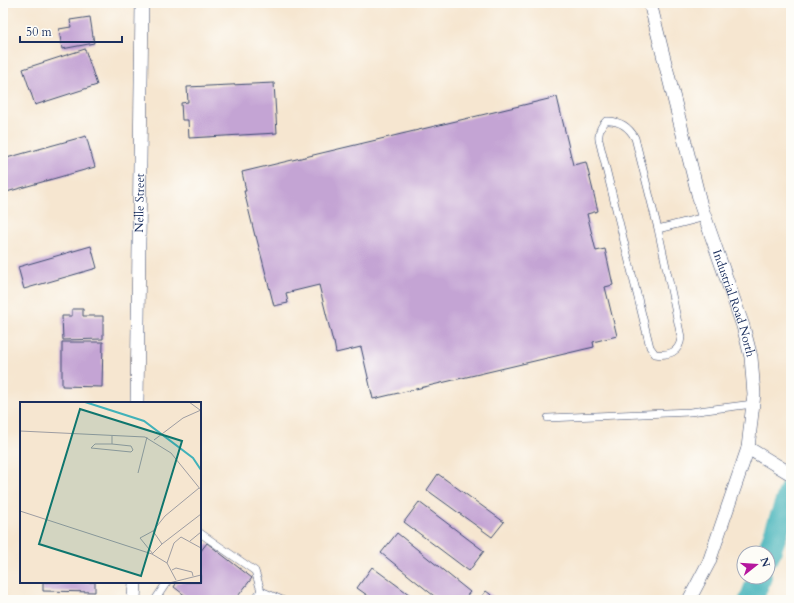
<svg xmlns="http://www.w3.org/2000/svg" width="794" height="603" viewBox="0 0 794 603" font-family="Cardo,serif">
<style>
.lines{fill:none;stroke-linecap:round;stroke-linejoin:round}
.river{stroke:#42b2b9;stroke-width:24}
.building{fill:#c4a4d4}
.service-casing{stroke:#3c4a6f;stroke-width:8}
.minor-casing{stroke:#3c4a6f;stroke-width:14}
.service{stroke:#fff;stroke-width:7}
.minor{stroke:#fff;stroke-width:13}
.labels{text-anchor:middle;stroke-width:3.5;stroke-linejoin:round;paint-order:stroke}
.street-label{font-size:12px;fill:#1b2f5e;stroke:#fdfcf7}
.inset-river{fill:none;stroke:#42b2b9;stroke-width:2}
.inset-road{fill:none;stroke:#9e9da2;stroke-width:1}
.view{fill:#0f766e;fill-opacity:0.15;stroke:#0f766e;stroke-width:2}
.inset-edge{fill:none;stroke:#1b2f5e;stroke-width:2}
</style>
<rect width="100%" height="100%" fill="#fdfcf7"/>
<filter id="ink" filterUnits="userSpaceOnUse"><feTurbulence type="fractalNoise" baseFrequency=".025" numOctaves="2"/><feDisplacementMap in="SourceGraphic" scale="8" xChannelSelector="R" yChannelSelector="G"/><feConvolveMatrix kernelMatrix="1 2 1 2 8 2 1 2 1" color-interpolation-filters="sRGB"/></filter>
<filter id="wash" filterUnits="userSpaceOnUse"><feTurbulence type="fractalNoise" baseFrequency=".012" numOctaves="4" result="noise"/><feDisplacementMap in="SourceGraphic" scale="16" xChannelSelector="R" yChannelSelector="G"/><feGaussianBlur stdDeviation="0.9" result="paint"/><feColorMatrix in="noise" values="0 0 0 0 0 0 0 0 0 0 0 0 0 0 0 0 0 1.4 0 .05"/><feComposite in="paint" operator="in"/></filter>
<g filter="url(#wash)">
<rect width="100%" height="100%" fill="#f6e6d0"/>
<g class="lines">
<!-- river -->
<path class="river" d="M768,555l23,-65
M751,600l9,-23"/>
</g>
<g id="blocks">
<!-- building -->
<path class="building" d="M90,17l4,26 -32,6 -3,-20 12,-2 -1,-7z
M85,49l12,36 -62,20 -12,-36z
M274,83l3,50 -88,5 -1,-18h-6l-1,-17 7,-1 -1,-15z
M557,97l16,68 13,-3 12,49 -11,3 9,37 9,-2 8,36 -8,2 12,49 -24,6 1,5 -221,52 -12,-52 -25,6 -2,-11h-1l-14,-57 -33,8 2,10 -14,3 -12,-47 -6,-23h-1l-11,-45h2l-4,-19z
M86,136l9,31 -92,26v-34z
M91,246l6,22 -73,21 -6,-22z
M72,309h11v7h20v23l-40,1 -1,-24h10z
M62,342h41l-1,45 -40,-1z
M438,474l66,48 -12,15 -65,-47z
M419,502l65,49 -15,20 -65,-49z
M397,533l73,59 -7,8h-24l-58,-47z
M207,543l45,35 -17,22h-44l-17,-13 3,-5h23v-30z
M372,567l45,33h-43l-17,-12z
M43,582h52v10l-52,-1z
M486,591l12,9h-19z"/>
</g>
</g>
<g filter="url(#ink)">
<use href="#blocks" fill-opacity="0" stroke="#3c4a6f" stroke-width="1"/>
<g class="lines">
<defs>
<path id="service" d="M658,229l23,108c-1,15 -12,19 -26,17l-5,-7 -51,-207c-1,-7 1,-13 7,-19 13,-1 23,6 29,17l23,91 47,-12
M548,418l142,-6 63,-8
M200,533l55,38 6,20
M155,600l12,-18
M254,600l7,-9 21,9"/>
<g id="minor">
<path id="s1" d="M650,3l51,203 42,120 8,31 3,37 -6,54 -39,114 -20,38"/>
<path id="s2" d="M137,403l5,-400"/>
<path d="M748,448l43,26"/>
<path d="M134,600l1,-18"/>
</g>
</defs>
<!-- service casing -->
<use href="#service" class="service-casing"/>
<!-- minor casing -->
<use href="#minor" class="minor-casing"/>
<!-- service -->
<use href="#service" class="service"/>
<!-- minor -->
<use href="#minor" class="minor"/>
</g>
</g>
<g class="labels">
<!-- street labels -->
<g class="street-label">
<text dy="4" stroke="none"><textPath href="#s2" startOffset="200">Nelle Street</textPath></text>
<text dy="4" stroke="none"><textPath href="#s1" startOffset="312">Industrial Road North</textPath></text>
</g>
</g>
<!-- overview -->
<g transform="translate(20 402)">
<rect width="181" height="181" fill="#f6e6d0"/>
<path class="inset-river" d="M65,0l59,19 49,37 8,12"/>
<path class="inset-road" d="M169,0l11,8M0,29l125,6 26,16 30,37M134,38l29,-22 18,-8M92,42l19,2 2,4 -2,2 -40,-4 4,-4h17v-8M118,71l9,-36M0,109l132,43 15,9 9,17M170,139l11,-9M142,142l39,-30M132,152l10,-10 -9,-13 12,-15 34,-28M133,152l-13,-16 13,-7M147,161l7,-20 7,-6 20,11M152,168l4,-2 16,4 1,4M149,181l32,-8"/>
<path class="view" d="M60,7l102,32 -41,135 -102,-32z"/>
<rect width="181" height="181" class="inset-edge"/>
</g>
<!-- margin -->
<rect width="794" height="603" fill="none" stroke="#fdfcf7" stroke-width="16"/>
<!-- north arrow -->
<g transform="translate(756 565) rotate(73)"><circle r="19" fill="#fdfcf7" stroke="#a3aaba"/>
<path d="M0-3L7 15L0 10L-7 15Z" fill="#b5179e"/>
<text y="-6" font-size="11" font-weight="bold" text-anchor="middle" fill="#1b2f5e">N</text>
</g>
<!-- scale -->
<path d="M20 36v6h102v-6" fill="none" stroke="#1b2f5e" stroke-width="2"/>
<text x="26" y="36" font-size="12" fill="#1b2f5e" stroke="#fdfcf7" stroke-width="3" paint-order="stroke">50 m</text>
</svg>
